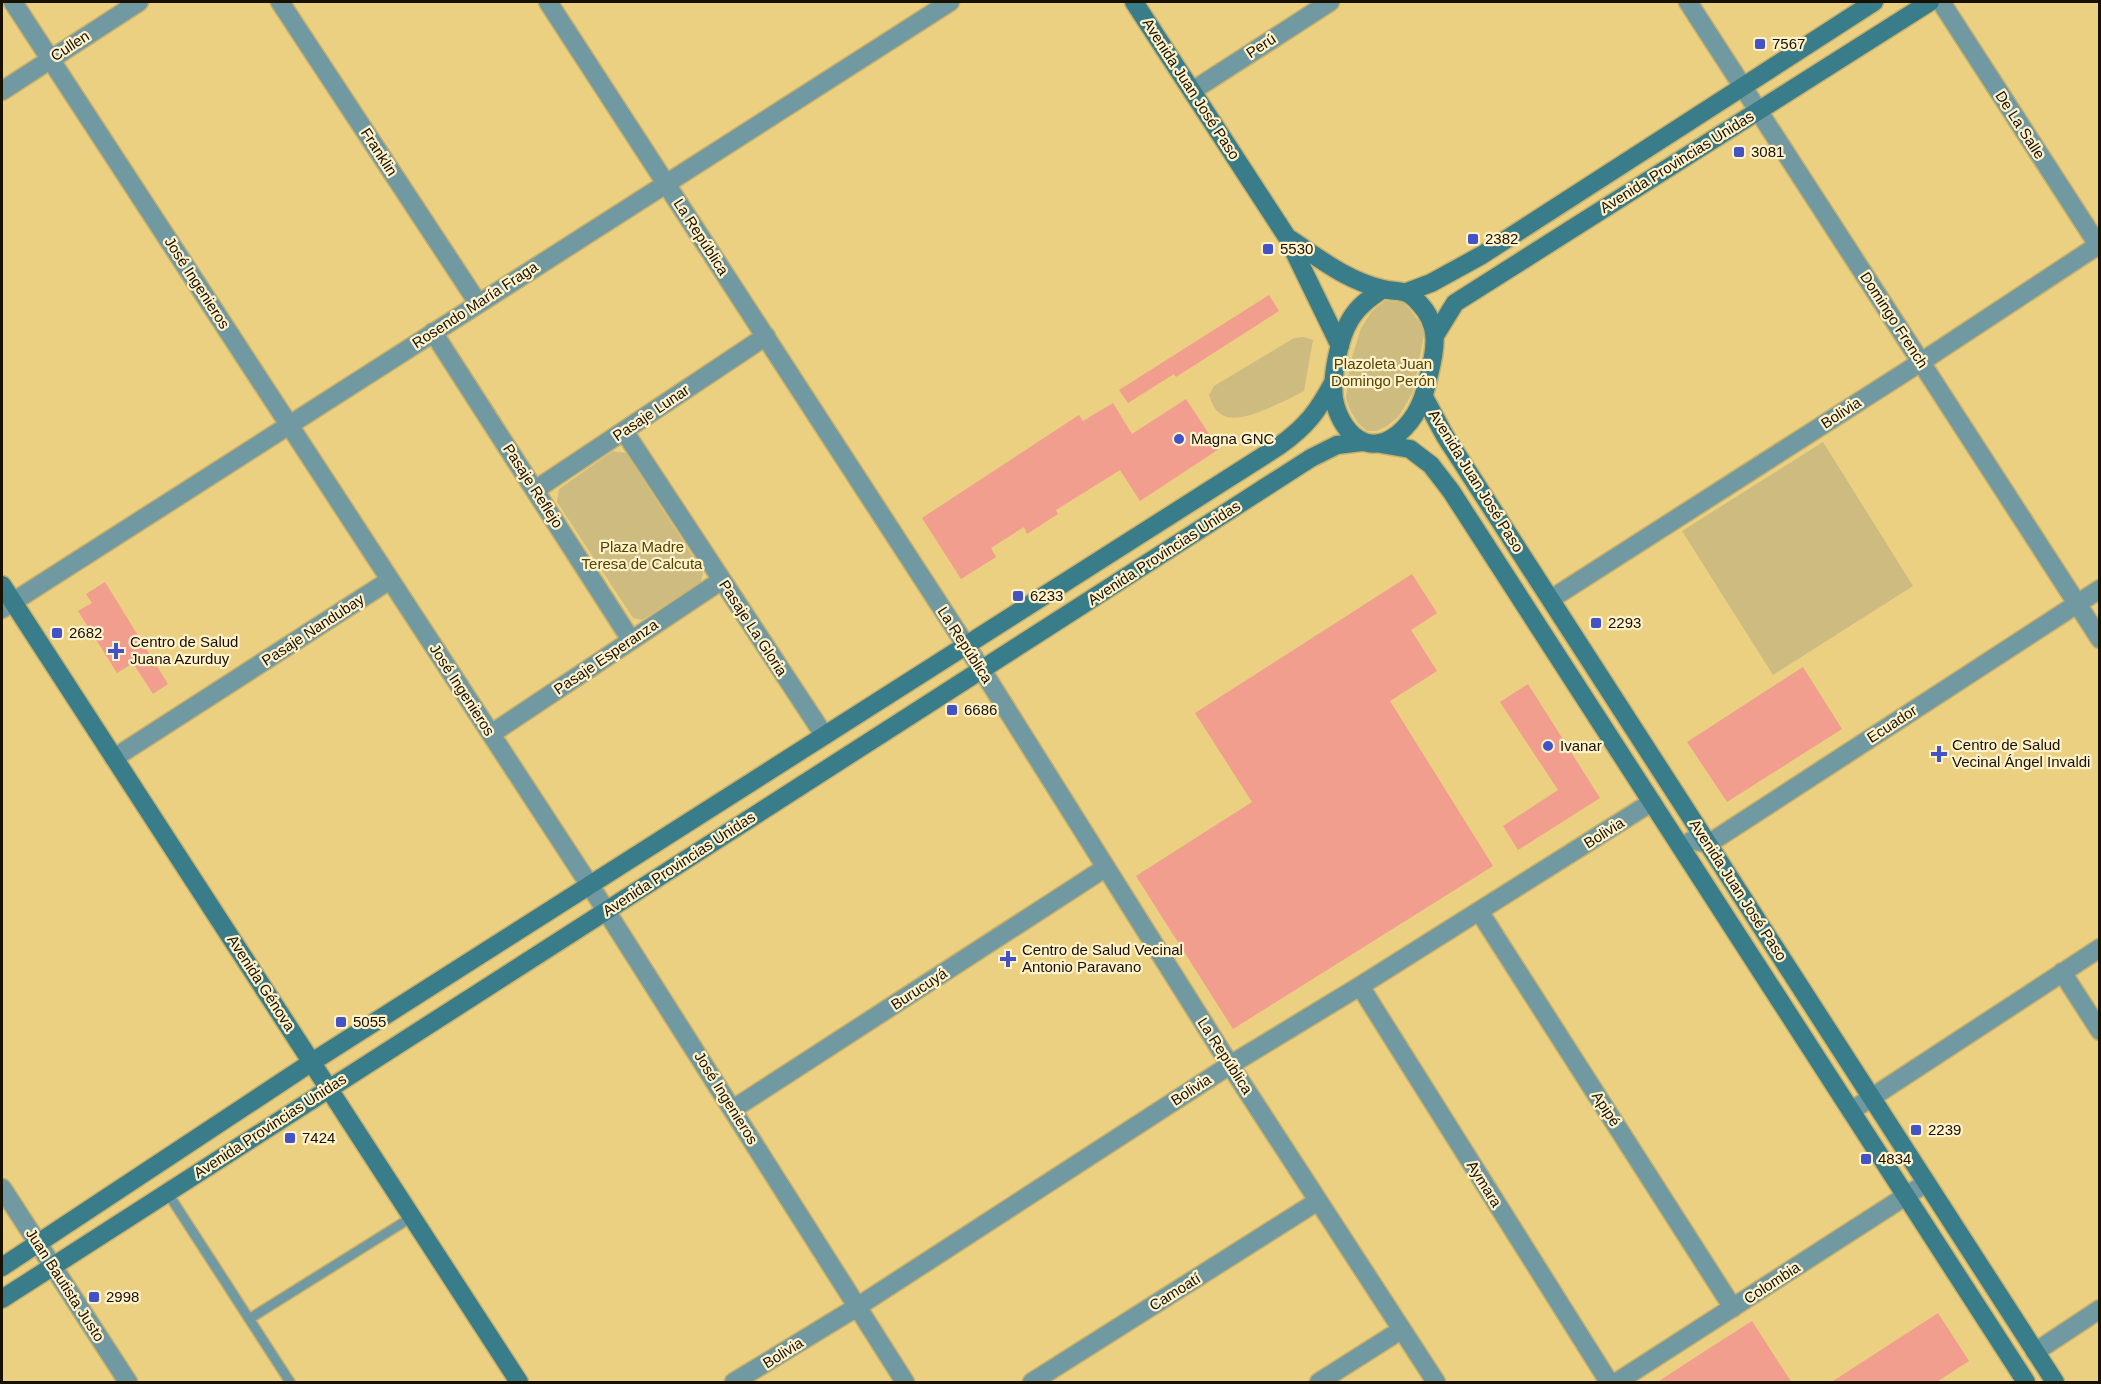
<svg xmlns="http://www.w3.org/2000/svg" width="2101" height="1384" viewBox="0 0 2101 1384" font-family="Helvetica,sans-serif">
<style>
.green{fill:#cebb7f}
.building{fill:#f19e8e}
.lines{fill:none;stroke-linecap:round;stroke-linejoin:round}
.lane-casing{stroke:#c9b16c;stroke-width:12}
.street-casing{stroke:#c9b16c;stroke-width:21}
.secondary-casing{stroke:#c9b16c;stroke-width:21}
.lane{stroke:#7099a2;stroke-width:9}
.street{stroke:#7099a2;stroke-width:18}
.secondary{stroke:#397d8a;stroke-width:18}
.poi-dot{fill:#4253c7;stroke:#fff2cb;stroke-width:2}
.labels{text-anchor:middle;stroke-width:4.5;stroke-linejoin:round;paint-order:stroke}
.poi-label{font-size:15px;fill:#191100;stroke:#fff2cb;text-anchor:start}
.street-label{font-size:15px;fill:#191100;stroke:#fff2cb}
.park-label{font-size:15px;fill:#544300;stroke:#fff2cb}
</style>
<rect width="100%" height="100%" fill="#ead080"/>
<!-- green -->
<path class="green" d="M1385,301l18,1 8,9 10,13 3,11 -11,57 -14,24 -12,10 -10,5h-10l-9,-8 -8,-13 -4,-12 4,-34 11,-36 11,-17z
M1304,337l9,3 -9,51c-17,9 -59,31 -77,26 -11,-3 -15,-13 -18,-22l5,-9 80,-48z
M1823,442l90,144 -140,89 -91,-144z
M613,451l13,2 77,119 -2,10 -59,38 -9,-2 -76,-116 2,-13z"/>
<!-- building -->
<path class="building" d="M1269,295l10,16 -103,66 -2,-3 -46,29 -9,-13z
M1186,399l33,50 -79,52 -20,-31 -64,40 2,4 -31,20 -3,-7 -33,21 5,9 -35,22 -39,-61 157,-103 4,6 30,-18 19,31z
M1412,574l25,39 -26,17 26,41 -47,30 103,165 -260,163 -97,-153 116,-74 -57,-89z
M105,582l63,102 -15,10 -20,-31 -16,10 -39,-62 14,-8 -6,-9z
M1803,667l39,62 -115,73 -40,-60z
M1528,684l72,114 -82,52 -15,-24 55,-36 -58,-88z
M1938,1313l31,48 -34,22h-105z
M1752,1321l40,62h-136l49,-32z"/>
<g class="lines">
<defs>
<path id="lane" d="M167,1192l123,190
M249,1319l163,-102"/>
<path id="street" d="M13,2l585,896 307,484
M280,2l198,301
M548,2l434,668 248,395 206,317
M1688,2l412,637
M1941,2l159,246
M2,91l137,-89
M1192,91l138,-89
M433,332l198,308
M624,431l200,304
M535,490l231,-154
M1551,599l370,-237 179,-118
M2,609l948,-607
M491,734l231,-154
M114,758l276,-178
M1681,847l12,-7 15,4 392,-255
M1479,911l254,397
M2062,972l38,59
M1360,986l249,396
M733,1109l372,-241
M1851,1111l249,-163
M2,1188l126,194
M2035,1352l65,-43
M734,1382l123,-75 373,-242 130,-79 292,-184
M1032,1382l286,-181
M1319,1382l82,-52
M1617,1382l309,-199"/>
<path id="secondary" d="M1134,2l153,235 53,109
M1287,237c30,20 60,44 96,52 17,4 23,-1 36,14 21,22 17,45 10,72 -5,24 -12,43 -31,59 -31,25 -58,-3 -64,-35 -3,-21 5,-61 16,-79 8,-14 20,-22 33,-31
M1407,292l24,-9 51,-28 392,-253
M1436,334l19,-31 475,-301
M1424,397l21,39 610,946
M1381,444l29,5 21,16 20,26 575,891
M2,585l517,797
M2,1267l310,-205 967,-616c28,-20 39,-35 55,-65
M2,1299l1309,-841 26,-13 25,-3"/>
</defs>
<!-- lane casing -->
<use href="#lane" class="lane-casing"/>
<!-- street casing -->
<use href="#street" class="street-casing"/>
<!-- secondary casing -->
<use href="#secondary" class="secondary-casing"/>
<!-- lane -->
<use href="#lane" class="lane"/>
<!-- street -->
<use href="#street" class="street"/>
<!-- secondary -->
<use href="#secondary" class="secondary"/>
</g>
<!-- markers -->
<g class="poi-dot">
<rect x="1754" y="38" width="12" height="12" rx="3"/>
<rect x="1733" y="146" width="12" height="12" rx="3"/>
<rect x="1467" y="233" width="12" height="12" rx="3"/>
<rect x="1262" y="243" width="12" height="12" rx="3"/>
<circle cx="1179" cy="439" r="6"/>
<rect x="1012" y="590" width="12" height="12" rx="3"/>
<rect x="1590" y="617" width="12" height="12" rx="3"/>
<rect x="51" y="627" width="12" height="12" rx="3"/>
<path d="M113 642h6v6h6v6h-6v6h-6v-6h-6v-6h6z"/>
<rect x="946" y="704" width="12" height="12" rx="3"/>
<circle cx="1548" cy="746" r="6"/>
<path d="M1936 745h6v6h6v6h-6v6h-6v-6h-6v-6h6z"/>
<path d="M1005 950h6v6h6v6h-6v6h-6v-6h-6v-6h6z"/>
<rect x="335" y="1016" width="12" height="12" rx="3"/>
<rect x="1910" y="1124" width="12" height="12" rx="3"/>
<rect x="284" y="1132" width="12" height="12" rx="3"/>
<rect x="1860" y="1153" width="12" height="12" rx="3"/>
<rect x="88" y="1291" width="12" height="12" rx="3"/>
</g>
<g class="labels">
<!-- poi labels -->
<g class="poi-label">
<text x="1772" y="49">7567</text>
<text x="1751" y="157">3081</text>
<text x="1485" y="244">2382</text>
<text x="1280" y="254">5530</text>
<text x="1191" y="444">Magna GNC</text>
<text x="1030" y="601">6233</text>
<text x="1608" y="628">2293</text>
<text x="69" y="638">2682</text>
<text x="130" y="647">Centro de Salud<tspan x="130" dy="17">Juana Azurduy</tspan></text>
<text x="964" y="715">6686</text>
<text x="1952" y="750">Centro de Salud<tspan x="1952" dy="17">Vecinal Ángel Invaldi</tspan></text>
<text x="1560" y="751">Ivanar</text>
<text x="1022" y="955">Centro de Salud Vecinal<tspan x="1022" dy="17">Antonio Paravano</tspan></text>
<text x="353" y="1027">5055</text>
<text x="1928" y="1135">2239</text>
<text x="302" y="1143">7424</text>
<text x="1878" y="1164">4834</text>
<text x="106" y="1302">2998</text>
</g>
<!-- street labels -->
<g class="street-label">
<text transform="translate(70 46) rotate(-33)" y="5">Cullen</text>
<text transform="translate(1261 46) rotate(-33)" y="5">Perú</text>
<text transform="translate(1191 89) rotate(57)" y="5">Avenida Juan José Paso</text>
<text transform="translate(2020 125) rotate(57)" y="5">De La Salle</text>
<text transform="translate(379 152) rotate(57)" y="5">Franklin</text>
<text transform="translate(1677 162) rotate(-32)" y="5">Avenida Provincias Unidas</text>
<text transform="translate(701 237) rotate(57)" y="5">La República</text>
<text transform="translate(197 283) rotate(57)" y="5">José Ingenieros</text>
<text transform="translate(475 305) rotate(-33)" y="5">Rosendo María Fraga</text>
<text transform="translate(1894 320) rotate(57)" y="5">Domingo French</text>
<text transform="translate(651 413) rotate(-34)" y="5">Pasaje Lunar</text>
<text transform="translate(1841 413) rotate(-33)" y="5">Bolivia</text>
<text transform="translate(1476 481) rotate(58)" y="5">Avenida Juan José Paso</text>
<text transform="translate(533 486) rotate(57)" y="5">Pasaje Reflejo</text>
<text transform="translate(1164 553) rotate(-33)" y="5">Avenida Provincias Unidas</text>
<text transform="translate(753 628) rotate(57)" y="5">Pasaje La Gloria</text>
<text transform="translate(313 630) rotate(-33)" y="5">Pasaje Nandubay</text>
<text transform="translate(965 645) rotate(57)" y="5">La República</text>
<text transform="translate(606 657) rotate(-34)" y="5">Pasaje Esperanza</text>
<text transform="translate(462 690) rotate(57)" y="5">José Ingenieros</text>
<text transform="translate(1892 724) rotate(-33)" y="5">Ecuador</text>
<text transform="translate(1604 833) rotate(-32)" y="5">Bolivia</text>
<text transform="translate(679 864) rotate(-33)" y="5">Avenida Provincias Unidas</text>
<text transform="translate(1738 890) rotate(57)" y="5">Avenida Juan José Paso</text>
<text transform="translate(261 983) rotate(57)" y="5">Avenida Génova</text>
<text transform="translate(919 989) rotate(-33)" y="5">Burucuyá</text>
<text transform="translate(1225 1056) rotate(57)" y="5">La República</text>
<text transform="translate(1191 1090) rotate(-33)" y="5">Bolivia</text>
<text transform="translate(726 1098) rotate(58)" y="5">José Ingenieros</text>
<text transform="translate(1606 1109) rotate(57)" y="5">Apipé</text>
<text transform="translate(270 1126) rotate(-33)" y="5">Avenida Provincias Unidas</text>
<text transform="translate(1484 1184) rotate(58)" y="5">Aymara</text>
<text transform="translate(1772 1283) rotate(-33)" y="5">Colombia</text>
<text transform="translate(65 1285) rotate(57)" y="5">Juan Bautista Justo</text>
<text transform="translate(1175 1292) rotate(-32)" y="5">Camoatí</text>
<text transform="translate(783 1353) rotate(-32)" y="5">Bolivia</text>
</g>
<!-- park labels -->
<g class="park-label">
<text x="1383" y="369">Plazoleta Juan<tspan x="1383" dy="17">Domingo Perón</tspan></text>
<text x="642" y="552">Plaza Madre<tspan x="642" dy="17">Teresa de Calcuta</tspan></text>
</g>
</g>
<!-- border -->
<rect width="2101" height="1384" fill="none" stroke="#191100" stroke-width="6"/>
</svg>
